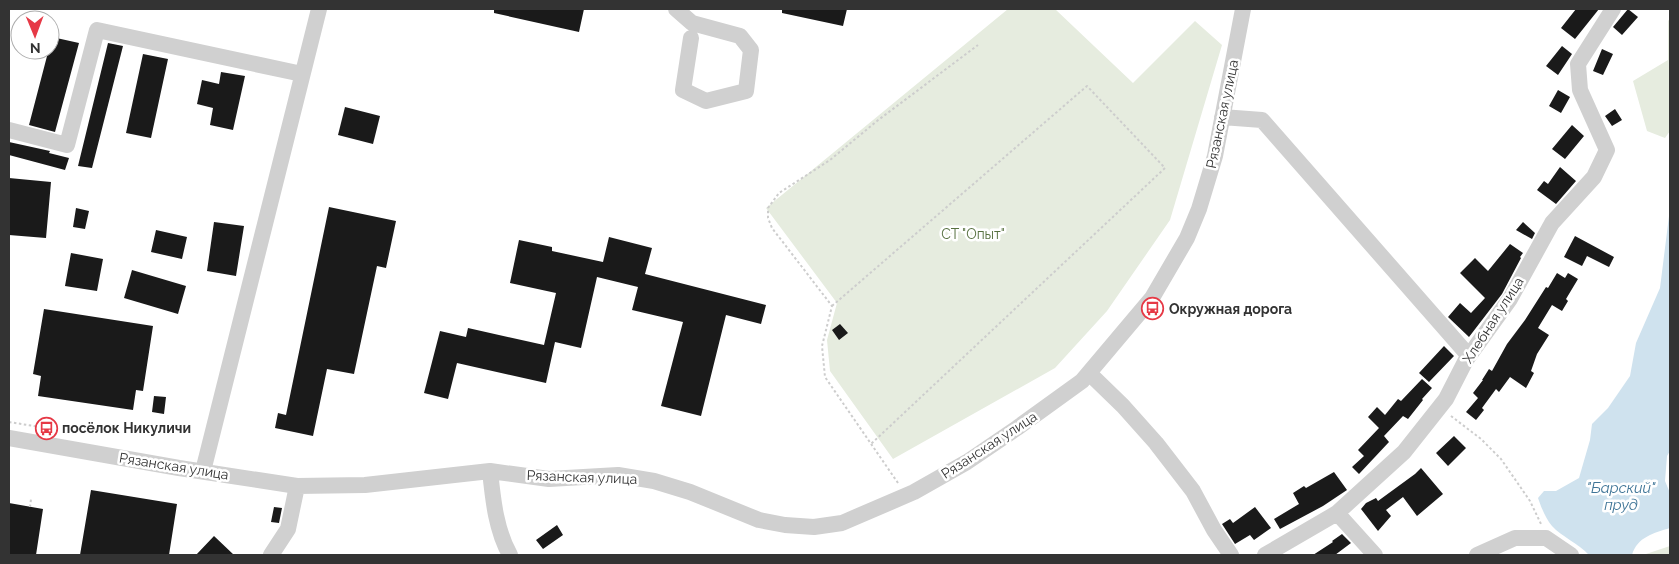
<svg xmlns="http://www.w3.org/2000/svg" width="1679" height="564" viewBox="0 0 1679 564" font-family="Raleway,sans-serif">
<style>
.green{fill:#e6ecdf}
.water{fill:#cfe2ee}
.building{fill:#1a1a1a}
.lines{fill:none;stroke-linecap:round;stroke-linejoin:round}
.path{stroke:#cdcdcd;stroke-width:2;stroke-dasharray:2.5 2.5;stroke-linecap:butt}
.minor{stroke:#d0d0d0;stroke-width:16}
.labels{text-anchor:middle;stroke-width:5;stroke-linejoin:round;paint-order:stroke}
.street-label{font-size:14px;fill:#333;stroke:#fff}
.park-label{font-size:14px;fill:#56703f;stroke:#fff}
.poi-label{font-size:14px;font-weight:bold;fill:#333;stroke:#fff;text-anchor:start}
.water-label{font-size:15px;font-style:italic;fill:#3f7597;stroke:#fff}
</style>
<rect width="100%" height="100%" fill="#fff"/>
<!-- green -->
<path class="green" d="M1008,9h47l78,74 62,-62 27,24 -52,175 -63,91 -52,57 -162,91 -63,-88 -3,-31 10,-37 -71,-95z
M1670,18v113l-5,7 -18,-7 -14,-50 35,-21v-39z
M1670,546v9h-24v-1z"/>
<!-- water -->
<path class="water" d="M1670,208v243l-3,5 -2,25 5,12v35c-16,5 -33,9 -38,27h-43c-11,-12 -27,-18 -37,-29 -6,-7 -11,-19 -14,-28l6,-7h12l23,-13 11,-38 2,-16 16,-16 22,-32 6,-33 24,-55z"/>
<!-- building -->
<path class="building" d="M494,9h90l-5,23 -85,-19z
M782,9h65l-4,17 -61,-13z
M1576,9h23l-24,30 -14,-11z
M1628,9l10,8 -16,18 -9,-8z
M52,37l27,6 -24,89 -26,-7z
M108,43l15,3 -31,122 -14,-2z
M1562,46l10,8 -14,21 -12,-9z
M1602,49l11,5 -10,21 -10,-4z
M143,54l25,5 -17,79 -25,-5z
M221,72l24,4 -12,54 -23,-5 3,-17 -16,-4 5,-24 17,4z
M1558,90l12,7 -9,16 -12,-7z
M345,107l35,9 -7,28 -35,-9z
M1615,109l7,11 -10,6 -7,-10z
M1572,125l12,11 -19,23 -13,-10z
M9,142l41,9 -1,2 20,5 -4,12 -56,-15z
M1560,167l16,14 -20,23 -19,-14 7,-9 4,3z
M9,178l42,4 -5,56 -37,-3z
M329,207l67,14 -10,47 -9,-2 -23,108 -27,-5 -14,67 -38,-8 3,-15 8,2z
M76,208l13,3 -4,18 -12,-2z
M214,222l30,4 -8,50 -29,-5z
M1523,222l12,11 -3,6 -16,-9z
M156,230l31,7 -5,22 -31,-7z
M1575,236l39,21 -5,10 -22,-11 -5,10 -18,-9z
M609,237l43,11 -7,26 121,31 -5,19 -35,-9 -25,101 -40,-10 22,-84 -51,-12 6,-23 -41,-10 -16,71 -26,-6 -9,41 -89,-20 -9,36 -24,-6 16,-62 26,6 2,-9 76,17 12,-52 -46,-10 9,-43 33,7v4l51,11z
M1510,244l13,9 -3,4 1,1 -19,36 -33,43 -21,-20 12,-14 11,10 14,-15 -25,-25 15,-15 13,13z
M71,253l32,6 -6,32 -32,-5z
M132,270l54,16 -8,28 -54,-16z
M1557,273l8,5 3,-5 10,6 -12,20 2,2 -6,10 -10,-6 -14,23 11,7 -12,19 -6,17 3,2 -8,15 -16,-11 -11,15 -3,-3 -14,19 2,2 -8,10 -10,-8 12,-14 -5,-5 10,-13h-1l7,-11 3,2 15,-27 18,-24 21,-33 2,1z
M44,309l109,17 -10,65 -7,-1 -3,20 -95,-14 3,-20 -8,-2z
M840,324l8,9 -9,7 -7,-10z
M1444,346l10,10 -25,26 -10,-9z
M1422,379l10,9 -10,11 1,1 -15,19 -5,-3 -19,20 5,6 -30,32 -7,-7 12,-11 -6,-6 21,-22 -11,-11 9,-10 8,8 13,-16 3,2z
M154,396l12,1 -2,17 -12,-2z
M1454,436l12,12 -18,18 -12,-13z
M1421,468l22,26 -26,22 -14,-19 -17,13 5,6 -13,15 -17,-22 5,-6 10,-5 2,3 37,-27z
M1334,472l13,18 -24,16 -43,23 -6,-10 25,-15 -6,-11 11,-7 2,2z
M91,490l86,14 -8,51h-89z
M9,503l34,6 -7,46h-27z
M274,507l8,1 -3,15 -8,-1z
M1255,507l16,21 -17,12 -4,-5 -15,9 -13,-20 8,-5 3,4z
M557,525l6,10 -20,14 -7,-9z
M1342,534l9,9 -16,12h-22l20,-13 -1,-1z
M214,536l20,19h-38z"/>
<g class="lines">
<!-- path -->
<path class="path" d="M832,306l255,-220 78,82 -294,276
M1451,416l30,23 20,20 29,42 11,23
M9,422l37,6
M898,483l-73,-106 -3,-31 10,-40 -60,-78 -4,-10v-10l11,-15 51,-33 47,-39 101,-76
M30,507l1,-8"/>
<!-- minor -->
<path class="minor" d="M676,9l16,14 48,13 11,14 -5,41 -40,10 -23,-11 8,-52
M1222,117l40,3 207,236
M9,130l58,15 30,-115 205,44
M1089,373l34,33 33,37 37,48 21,39 17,25
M9,438l170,30 118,18 68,-1 125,-14 59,8 69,-4 36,6 36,11 69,28 26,5 29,2 28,-4 72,-31 53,-30 50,-34 65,-47 70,-83 35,-60 12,-29 16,-53 28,-147
M203,471l116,-462
M490,471c3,29 6,59 20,84
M1337,513l38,42
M271,555l17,-26 9,-43
M1265,555l72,-42 67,-61 42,-53 20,-39 44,-61 42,-76 42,-46 13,-27 -27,-60 -2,-26 35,-55
M1477,555l38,-17h31l25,17"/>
</g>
<!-- icons -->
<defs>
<symbol id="bus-ring" viewBox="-11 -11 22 22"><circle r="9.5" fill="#fff" stroke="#e63946" stroke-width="1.5"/><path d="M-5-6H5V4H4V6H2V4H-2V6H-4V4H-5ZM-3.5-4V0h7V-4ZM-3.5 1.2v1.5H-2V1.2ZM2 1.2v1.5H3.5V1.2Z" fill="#e63946"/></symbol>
</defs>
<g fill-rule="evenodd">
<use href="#bus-ring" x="1140" y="296" width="25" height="25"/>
<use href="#bus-ring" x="34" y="416" width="25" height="25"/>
</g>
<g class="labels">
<!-- street labels -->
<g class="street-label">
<text transform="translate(1222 114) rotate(-78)" y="5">Рязанская улица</text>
<text transform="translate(1493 320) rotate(-57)" y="5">Хлебная улица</text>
<text transform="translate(989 445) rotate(-33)" y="5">Рязанская улица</text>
<text transform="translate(174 466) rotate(9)" y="5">Рязанская улица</text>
<text transform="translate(582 477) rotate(2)" y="5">Рязанская улица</text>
</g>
<!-- park labels -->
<g class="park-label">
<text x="973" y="239">СТ "Опыт"</text>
</g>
<!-- poi labels -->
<g class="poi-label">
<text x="1169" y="314">Окружная дорога</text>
<text x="62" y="433">посёлок Никуличи</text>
</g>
<!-- water labels -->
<g class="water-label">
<text x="1621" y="493">"Барский"<tspan x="1621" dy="17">пруд</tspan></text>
</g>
</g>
<!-- border -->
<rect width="1679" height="564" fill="none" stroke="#333333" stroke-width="20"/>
<!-- north arrow -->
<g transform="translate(35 35) rotate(179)"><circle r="24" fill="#ffffff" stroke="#adadad"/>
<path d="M0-4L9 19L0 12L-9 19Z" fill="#e63946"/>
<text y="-8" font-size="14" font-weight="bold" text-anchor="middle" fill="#333333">N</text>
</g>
</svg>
